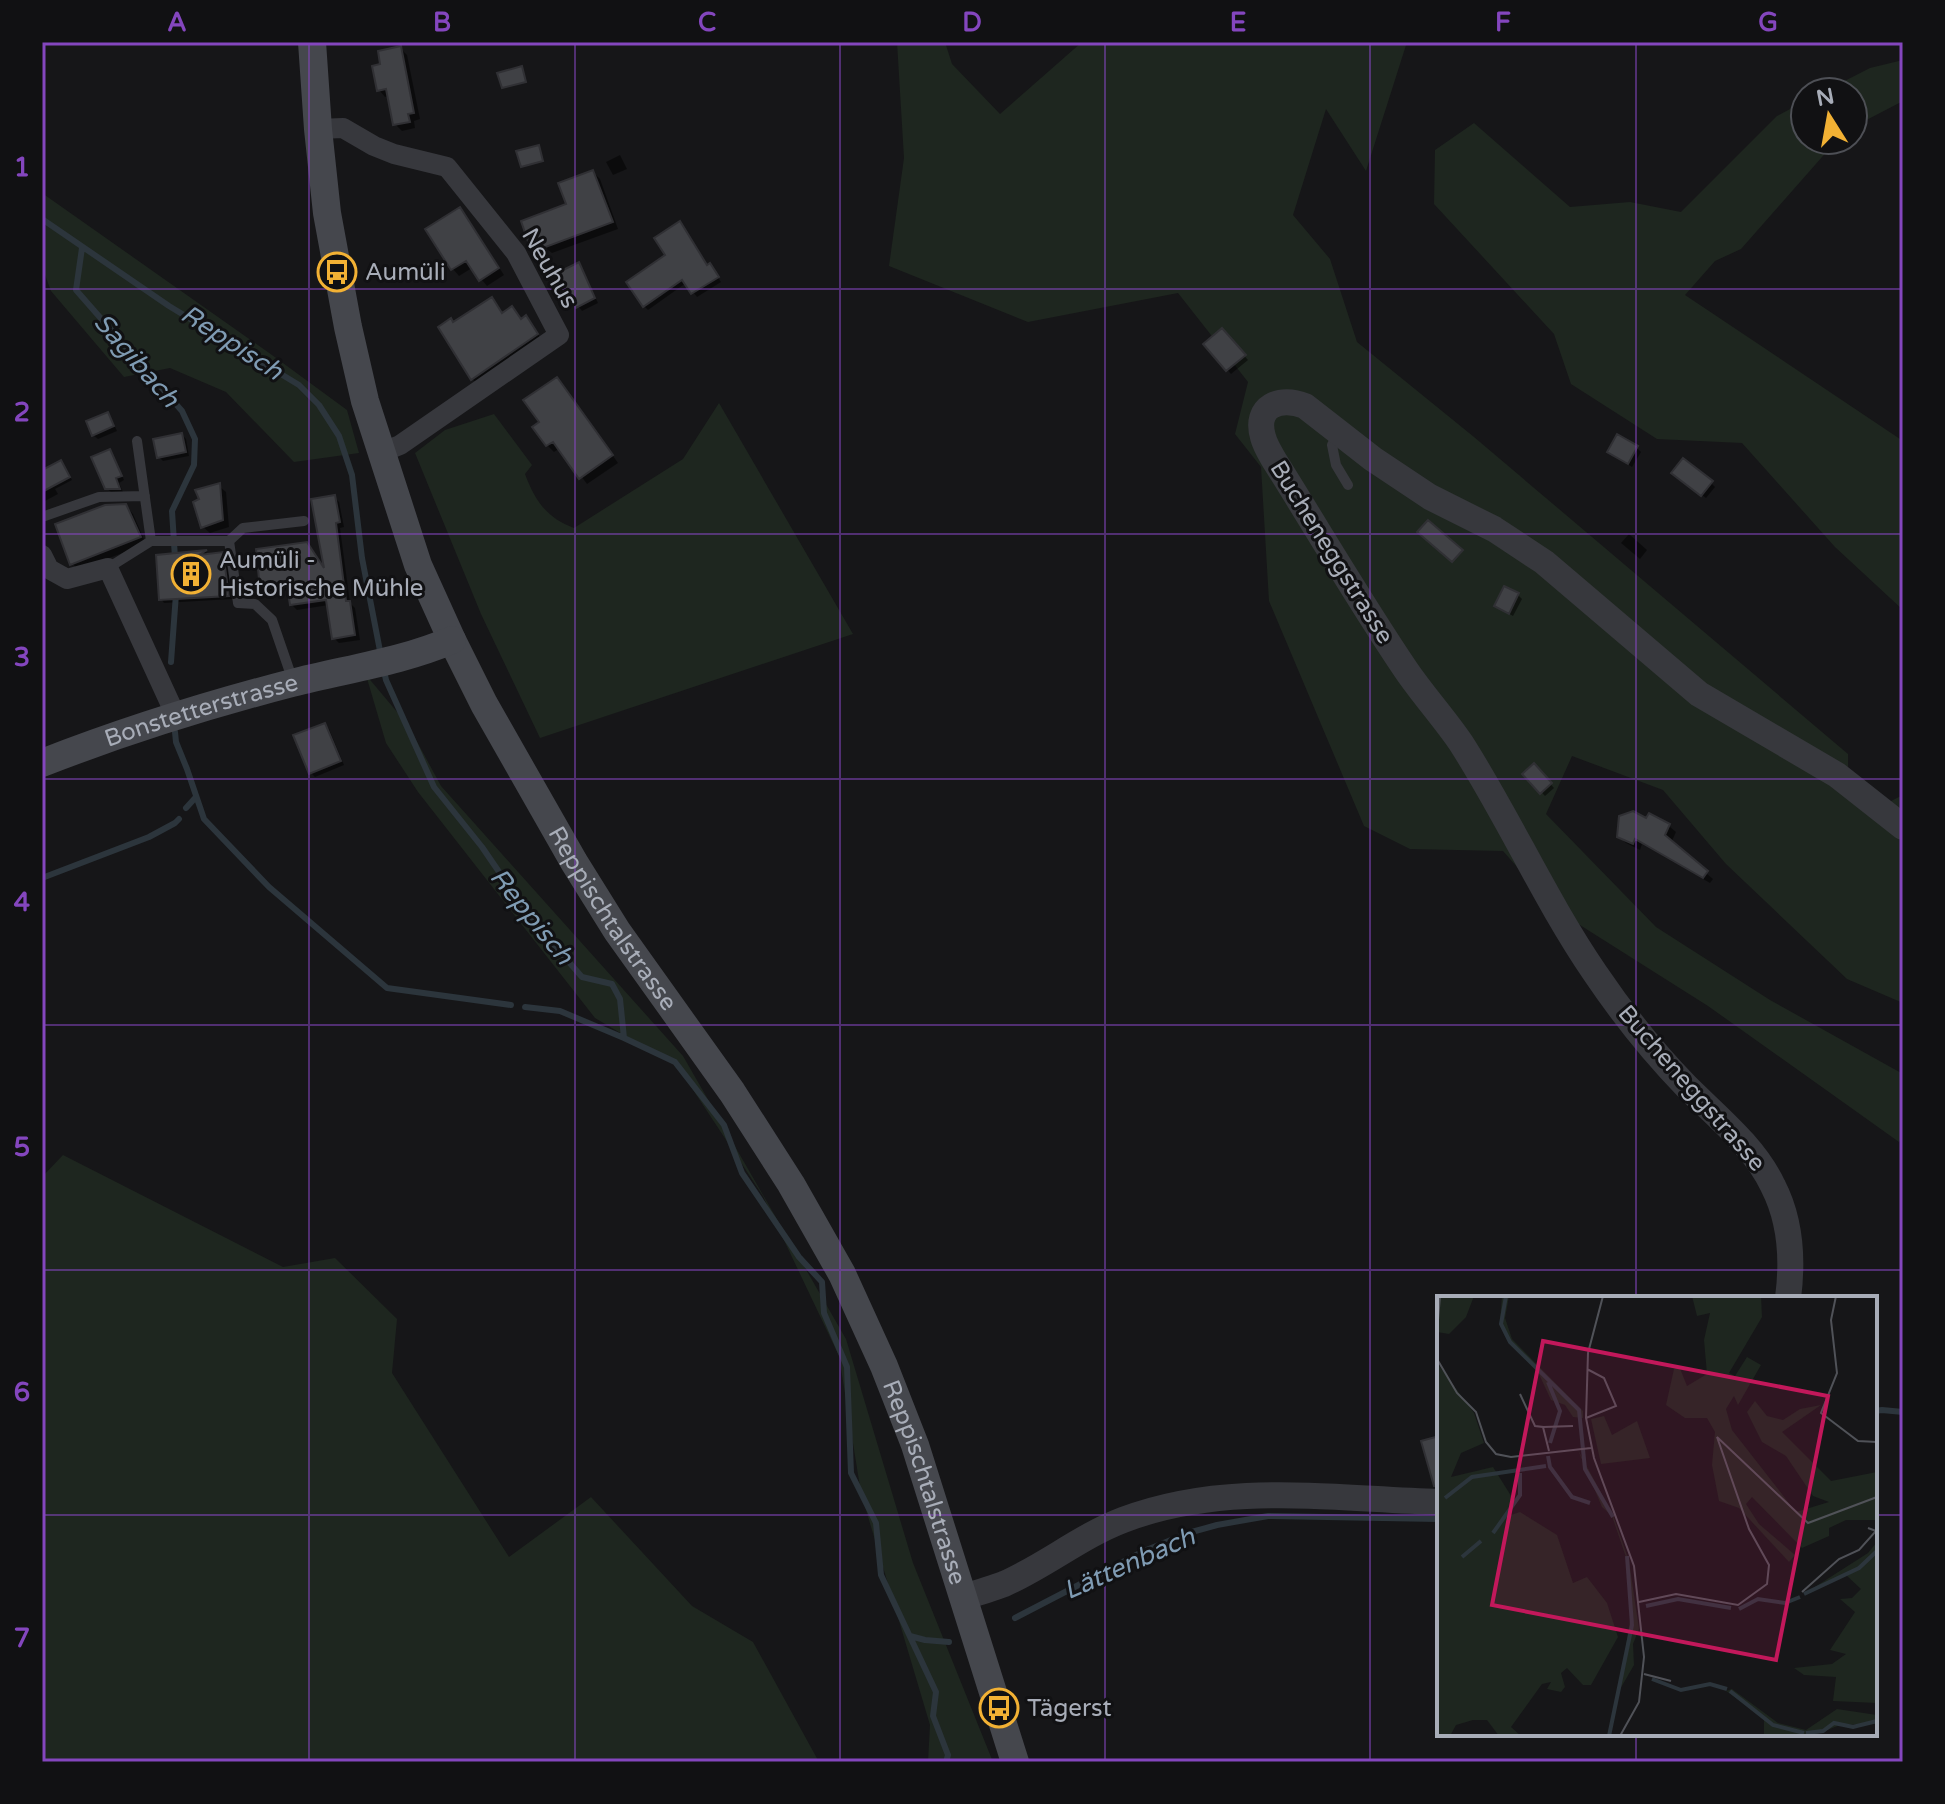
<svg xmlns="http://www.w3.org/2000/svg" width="1945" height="1804" viewBox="0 0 1945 1804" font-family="'Varela Round',sans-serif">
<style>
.green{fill:#1e261f}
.shadow{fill:#0007}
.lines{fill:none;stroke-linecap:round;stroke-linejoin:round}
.stream{stroke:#2c353c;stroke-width:6}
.building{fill:#404145;stroke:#303034;stroke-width:2}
.service{stroke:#37383d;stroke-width:10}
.minor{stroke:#37383d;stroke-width:20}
.tertiary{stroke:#37383d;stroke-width:26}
.secondary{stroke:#45474d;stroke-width:28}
.grid{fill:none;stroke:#8446be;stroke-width:2;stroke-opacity:0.55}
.labels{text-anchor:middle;stroke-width:6;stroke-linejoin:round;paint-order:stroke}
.street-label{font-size:24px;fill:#a8adb8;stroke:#111113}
.poi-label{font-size:24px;fill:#a8adb8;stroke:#111113;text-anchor:start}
.water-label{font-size:26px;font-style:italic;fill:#7f9bb3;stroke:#111113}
.inset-river{fill:none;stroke:#2c353c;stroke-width:4}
.inset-road{fill:none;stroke:#505258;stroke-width:2}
.view{fill:#c2185b;fill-opacity:0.15;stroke:#c2185b;stroke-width:4}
.inset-edge{fill:none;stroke:#a8adb8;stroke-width:4}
.neatline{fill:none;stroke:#8446be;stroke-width:3}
.grid-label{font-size:26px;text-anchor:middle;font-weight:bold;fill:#8446be}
</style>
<rect width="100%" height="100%" fill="#161618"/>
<!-- green -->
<path class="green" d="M897,42h48l7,22 48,50 82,-72h325l-41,129 -40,-62 -33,106 37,44 27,83 117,95 374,317v19l39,30 16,-8v208l-56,-24 -121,-115 -63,-74 -91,-34 -26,58 110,113 114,73 133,74v62l-4,6 -191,-136 -155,-98 -50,-57 -93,-2 -46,-23 -95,-225 -8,-134 -26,-33 13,-52 -70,-89 -150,29 -139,-56 15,-108z
M1903,60v41l-50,26v-35h-30l47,-24z
M1805,101v39h32l-96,109 -26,12 -30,34 218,146v169l-68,-63 -93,-104 -85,-4 -86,-55 -17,-50 -120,-130 1,-54 39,-27 96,84 60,-5 51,10 96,-96z
M42,193l230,162 75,55 12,43 -65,9 -68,-70 -56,-24 -46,9 -73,-86 -9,-24z
M719,403l134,231 -313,104 -59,-124 -66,-161 30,-23 49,-16 38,51 -7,9c10,27 22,44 49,54l109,-69z
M366,675l42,50 33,61 242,270 163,283 67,224 80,199h-65l2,-37 -69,-232 -22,-137 -76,-160 -85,-129 -83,-49 -177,-226 -32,-49z
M63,1155l220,112 52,-9 62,61 -5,54 117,184 82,-60 101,109 61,36 66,120h-777v-585z"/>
<!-- shadow -->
<path class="shadow" d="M400,48l7,7 13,64 -6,2 1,7 -13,3 -7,-7 -6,-28 -4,1 -6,-7z
M620,155l7,14 -14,6 -7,-13z
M593,172l7,7 18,50 -66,24 -4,-3 -9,3 -7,-7 -9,-24 46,-16z
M460,209l6,7 38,59 -17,11 -15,-18 -13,8 -6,-7z
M684,228l24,38 5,4 8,12 -24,15 -11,-14 -38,27 -4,-4 24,-50z
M578,265l4,4 16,34 -16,8 -18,-23z
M492,300l11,14 9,-6 10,12 4,-2 17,23 -64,44 -7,-6 -19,-55z
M1222,331l26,29 -17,14 -25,-29z
M557,379l7,7 54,77 -31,21 -27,-36 -6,4 -7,-7 -6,-22z
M107,414l4,4 6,13 -19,8 -5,-4z
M182,435l4,4 3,17 -26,5 -4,-4z
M1637,448l4,4 -9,15 -23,-15z
M109,451l4,4 11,25 -5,3 4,9h-12l-5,-4z
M64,466l8,14 -17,9 3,5 -13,7 -3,-4v-24z
M1678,477l33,6 4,4 -9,11z
M219,486l7,6 3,35 -19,6 -7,-6z
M334,497l5,5 5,25 -4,1 10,75 5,5 5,32 -21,3 -5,-5 -5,-33 -32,5 -6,-6 -1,-14 -23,3 -5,-5 65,-15z
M126,506l7,8 13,30 -68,26 -6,-7z
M1629,534l18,16 -7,9 -19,-16z
M206,552l4,4 12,-1 4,3 6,41 -68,4 -3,-4 -3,-42z
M1518,595l4,4 -9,17 -17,-10z
M325,725l4,4 15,36 -29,12 -4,-4z
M1534,766l20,22 -9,8 -20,-22z
M1646,821l23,5 7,6 -5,11 42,36 -3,4 -68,-39 -2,6 -14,-7 -7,-7z"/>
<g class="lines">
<!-- stream -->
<path class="stream" d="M42,219l127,87 130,79 20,20 20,31 13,39 10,83 19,98
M82,248l-6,42 106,121 13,28 -1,26 -22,46 3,47
M171,662l5,-68
M384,671l2,9 48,107 48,60 50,73 50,57 30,7 8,15 4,39 51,24 49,63 18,48 57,84 23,25 2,31 23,54 4,106 25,50 5,52 55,117 -3,24 15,39 -2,7
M175,732l1,10 11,27 17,50 65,68 118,101 124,17
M186,808l10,-11
M42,878l107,-41 26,-14 4,-4
M525,1007l35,4 64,27
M1875,1411l7,-1 21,2
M1015,1618l129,-67 44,-18 29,-8 51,-9 171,3
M910,1636l15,4 24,2"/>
</g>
<!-- building -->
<path class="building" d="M401,46l13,67 -6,1 2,8 -17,3 -7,-36 -9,2 -5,-25 8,-2 -2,-13z
M522,66l4,16 -24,6 -5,-15z
M539,145l4,16 -22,6 -5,-16z
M593,170l20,52 -70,26 -1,-5 -12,4 -9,-26 45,-17 -8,-21z
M460,207l39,61 -20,13 -13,-20 -15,9 -26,-41z
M680,221l27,44 3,-2 9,14 -28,17 -9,-14 -39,27 -17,-25 39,-27 -11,-17z
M579,262l16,36 -19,10 -11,-20 -2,1 -8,-15z
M492,297l10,16 10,-7 9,13 5,-4 12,19 -67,46 -33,-53 13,-9 2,4z
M1222,328l24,27 -20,16 -23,-27z
M557,377l56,78 -34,24 -26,-37 -7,4 -14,-19 7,-5 -16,-22z
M108,412l6,14 -22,10 -6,-15z
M182,433l4,19 -29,6 -4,-19z
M1617,434l21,12 -10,18 -21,-12z
M110,449l12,27 -6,2 4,11h-15l-14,-32z
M1683,458l30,23 -12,15 -30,-23z
M61,460l9,17 -28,15v-22z
M220,483l3,37 -22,8 -8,-26 6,-3 -4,-9z
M335,495l5,27 -4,1 10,78h4l5,34 -23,4 -6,-39 -36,5 -3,-20 -27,4 -4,-40 51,-7 17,26 -13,-69z
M126,504l15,33 -71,28 -15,-41 50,-19z
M1428,520l35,30 -11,12 -35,-30z
M207,550l-8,5 24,-3 6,44 -70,4 -3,-45z
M1504,586l15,7 -10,21 -15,-8z
M325,723l16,38 -32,13 -16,-39z
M1534,763l18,20 -12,11 -18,-20z
M1633,811l13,7 3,-5 21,11 -5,11 43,36 -5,7 -68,-39 -2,5 -16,-7 2,-21z
M1439,1436v50h-5l-13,-45z"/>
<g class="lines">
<!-- service -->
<path class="service" d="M1338,434l-6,11 4,20 12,20
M137,441l14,100
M42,517l57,-20 46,-1
M229,541l9,62 17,1 17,16 21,61
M108,568l43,-27h78l14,-13 61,-7"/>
<!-- minor -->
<path class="minor" d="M318,129l25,-1 31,18 20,8 53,13 69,86 43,82 -159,110 -20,8
M42,555l7,14 18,10 41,-11 68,148"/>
<!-- tertiary -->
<path class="tertiary" d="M1788,1298c5,-38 3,-77 -15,-112 -19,-40 -56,-69 -87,-100 -33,-34 -64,-73 -91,-113 -50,-73 -86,-155 -134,-230 -17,-25 -38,-48 -55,-73 -46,-68 -88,-140 -132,-210 -4,-7 -9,-15 -11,-23 -9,-31 17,-41 42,-31l68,53 57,38 64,32 50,33 155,132 138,81 66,52
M963,1597c14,-4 28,-8 41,-13 41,-18 77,-48 119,-64 103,-39 209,-21 316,-18"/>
<!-- secondary -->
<g class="secondary">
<path id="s1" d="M312,42l6,87 9,84 21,114 17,74 53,164 34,75 32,64 90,158 43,69 115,161 59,92 51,90 42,92 31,79 100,317"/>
<path id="s2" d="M42,763c82,-32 165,-58 250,-80 54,-14 109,-21 160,-43"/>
</g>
</g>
<!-- grid -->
<path class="grid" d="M309,42v1720M575,42v1720M840,42v1720M1105,42v1720M1370,42v1720M1636,42v1256M42,289h1861M42,534h1861M42,779h1861M42,1025h1861M42,1270h1861M42,1515h1397M1875,1515h28M1636,1734v28"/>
<!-- icons -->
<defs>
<symbol id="bus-ring" viewBox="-11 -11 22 22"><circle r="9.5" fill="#111113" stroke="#f2b134" stroke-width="1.5"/><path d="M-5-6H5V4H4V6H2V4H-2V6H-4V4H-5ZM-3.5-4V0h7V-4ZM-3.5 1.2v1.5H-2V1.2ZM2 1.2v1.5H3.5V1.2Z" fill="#f2b134"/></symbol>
<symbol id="building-ring" viewBox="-11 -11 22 22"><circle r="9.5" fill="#111113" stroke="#f2b134" stroke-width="1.5"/><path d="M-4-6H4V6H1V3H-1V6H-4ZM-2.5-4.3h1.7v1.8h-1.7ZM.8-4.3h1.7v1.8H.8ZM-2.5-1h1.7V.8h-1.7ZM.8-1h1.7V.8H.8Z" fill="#f2b134"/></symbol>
</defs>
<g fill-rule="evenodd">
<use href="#bus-ring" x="315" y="250" width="44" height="44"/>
<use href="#building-ring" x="169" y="552" width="44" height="44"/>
<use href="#bus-ring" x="977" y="1686" width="44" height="44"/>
</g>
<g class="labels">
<!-- street labels -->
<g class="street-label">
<text transform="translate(550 268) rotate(60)" y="8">Neuhus</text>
<text transform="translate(1332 552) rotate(58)" y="8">Bucheneggstrasse</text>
<text dy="8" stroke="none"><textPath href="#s2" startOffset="168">Bonstetterstrasse</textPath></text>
<text dy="8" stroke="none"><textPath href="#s1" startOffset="940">Reppischtalstrasse</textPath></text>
<text transform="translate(1692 1088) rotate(49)" y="8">Bucheneggstrasse</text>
<text dy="8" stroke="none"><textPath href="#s1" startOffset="1588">Reppischtalstrasse</textPath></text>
</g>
<!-- poi labels -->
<g class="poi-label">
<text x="365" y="280">Aumüli</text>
<text x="219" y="568">Aumüli -<tspan x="219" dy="28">Historische Mühle</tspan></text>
<text x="1027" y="1716">Tägerst</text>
</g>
<!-- water labels -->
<g class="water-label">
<text transform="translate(232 342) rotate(33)" y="9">Reppisch</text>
<text transform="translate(137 360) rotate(49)" y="9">Sagibach</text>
<text transform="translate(532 916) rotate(51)" y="9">Reppisch</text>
<text transform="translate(1129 1563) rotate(-24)" y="9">Lättenbach</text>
</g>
</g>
<!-- overview -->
<g transform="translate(1437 1296)">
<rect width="440" height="440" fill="#161618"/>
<path d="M0,0h37l-8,21 -17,17 -12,-2zM65,0h7l-4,22 7,21 71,72v7l-10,-1 -8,-12 -14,-5 -13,-28 -29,-29 -9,-22zM255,0h69l1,21 -33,56 6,3 12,-19 14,8 -23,40 -4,-9 -8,13 6,21 60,77 4,5 33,-10 -16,-6 -27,-40 -24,-14 -15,-30 8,-11 12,15 16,4 17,-11 21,-4 -39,27 49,49 46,-9v48h-31l-17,8v8l-27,12 -50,-51 -6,7 13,20 36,31 -6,7 -50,-54 -20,-7 -7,-36 3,-33 -8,-14h-22l-19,-13 8,-36 5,-3 8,20 20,-12 -3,-34 6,-27 -13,3zM0,67l37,50 10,30 -23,10 -10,24 42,-10 20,32 -5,17 12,-4 37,23 16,48 14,-6 20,26 11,34 -27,48h-8l-16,-17 -6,5 4,14 -4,5 -14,-3 4,-7 -9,2 -31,43 10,9h-22l-12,-16h-14l-17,5 -6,11h-13zM167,120l8,19 25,-14 13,37 -49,6 -10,-45zM141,154l35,65 16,46 10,68 -6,15 1,21 -15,26 11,-71 -2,-57 -16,-47 -10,-9zM440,246v161l-44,-2 3,-24 -32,-2 -10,-7 38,-4 14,-10 -16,-4 25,-38 -15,-13 12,-1 9,-9 -15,-14 -39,17 61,-39zM295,393l46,34 28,7 31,-21 40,6v9l-37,1 -28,11h-48v-18l-38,-27z" fill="#1e261f"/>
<path class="inset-river" d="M69,0l-5,28 9,18 69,68 6,59 28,48M111,86l12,29 -10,32M111,160l2,11 22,30 18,6M8,202l27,-21 74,-11M56,237l27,-38v-22M25,261l19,-16M367,298l55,-26 18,-17M209,310l32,-7 53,9M302,313l19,-10 27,4 15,-6M215,383l29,11 29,-6 17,5M293,395l43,34 31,8M369,437l17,-2 11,-8 19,4 24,-6M172,440l23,-111 -5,-69"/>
<path class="inset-road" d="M166,0l-15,57 -2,65 8,40 40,108 10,91 -5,45 -19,34M399,0l-5,24 6,53 -16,40 37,28 19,1M0,36l3,-36M0,63l20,34 19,19 10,30 10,12 15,3 80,-9M83,98l15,32 8,1 6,24M149,122l30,-12 -12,-28 -17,-9M106,131l30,-1M365,296l37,-33 20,-9 17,-19 -8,-3M202,306l37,-8 62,11 29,-21 2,-19 -20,-36 -32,-92 91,86 69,-26M207,378l27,7"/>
<path class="view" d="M106,45l285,55 -52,264 -284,-55z"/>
<rect width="440" height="440" class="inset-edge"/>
</g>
<!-- border -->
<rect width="1945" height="1804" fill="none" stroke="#111113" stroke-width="88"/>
<!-- north arrow -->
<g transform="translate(1829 116) rotate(349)"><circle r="38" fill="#111113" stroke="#4d4f55" stroke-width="2"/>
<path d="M0-6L14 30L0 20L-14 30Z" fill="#f2b134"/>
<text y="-12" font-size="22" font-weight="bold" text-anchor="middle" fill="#a8adb8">N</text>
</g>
<rect x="44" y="44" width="1857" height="1716" class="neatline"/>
<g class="grid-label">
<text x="177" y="31">A</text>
<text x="442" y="31">B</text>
<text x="707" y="31">C</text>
<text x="972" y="31">D</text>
<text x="1238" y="31">E</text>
<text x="1503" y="31">F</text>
<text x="1768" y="31">G</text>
<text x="22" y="176">1</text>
<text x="22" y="421">2</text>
<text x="22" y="666">3</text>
<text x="22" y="911">4</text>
<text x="22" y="1156">5</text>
<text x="22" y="1401">6</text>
<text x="22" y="1647">7</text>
</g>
</svg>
